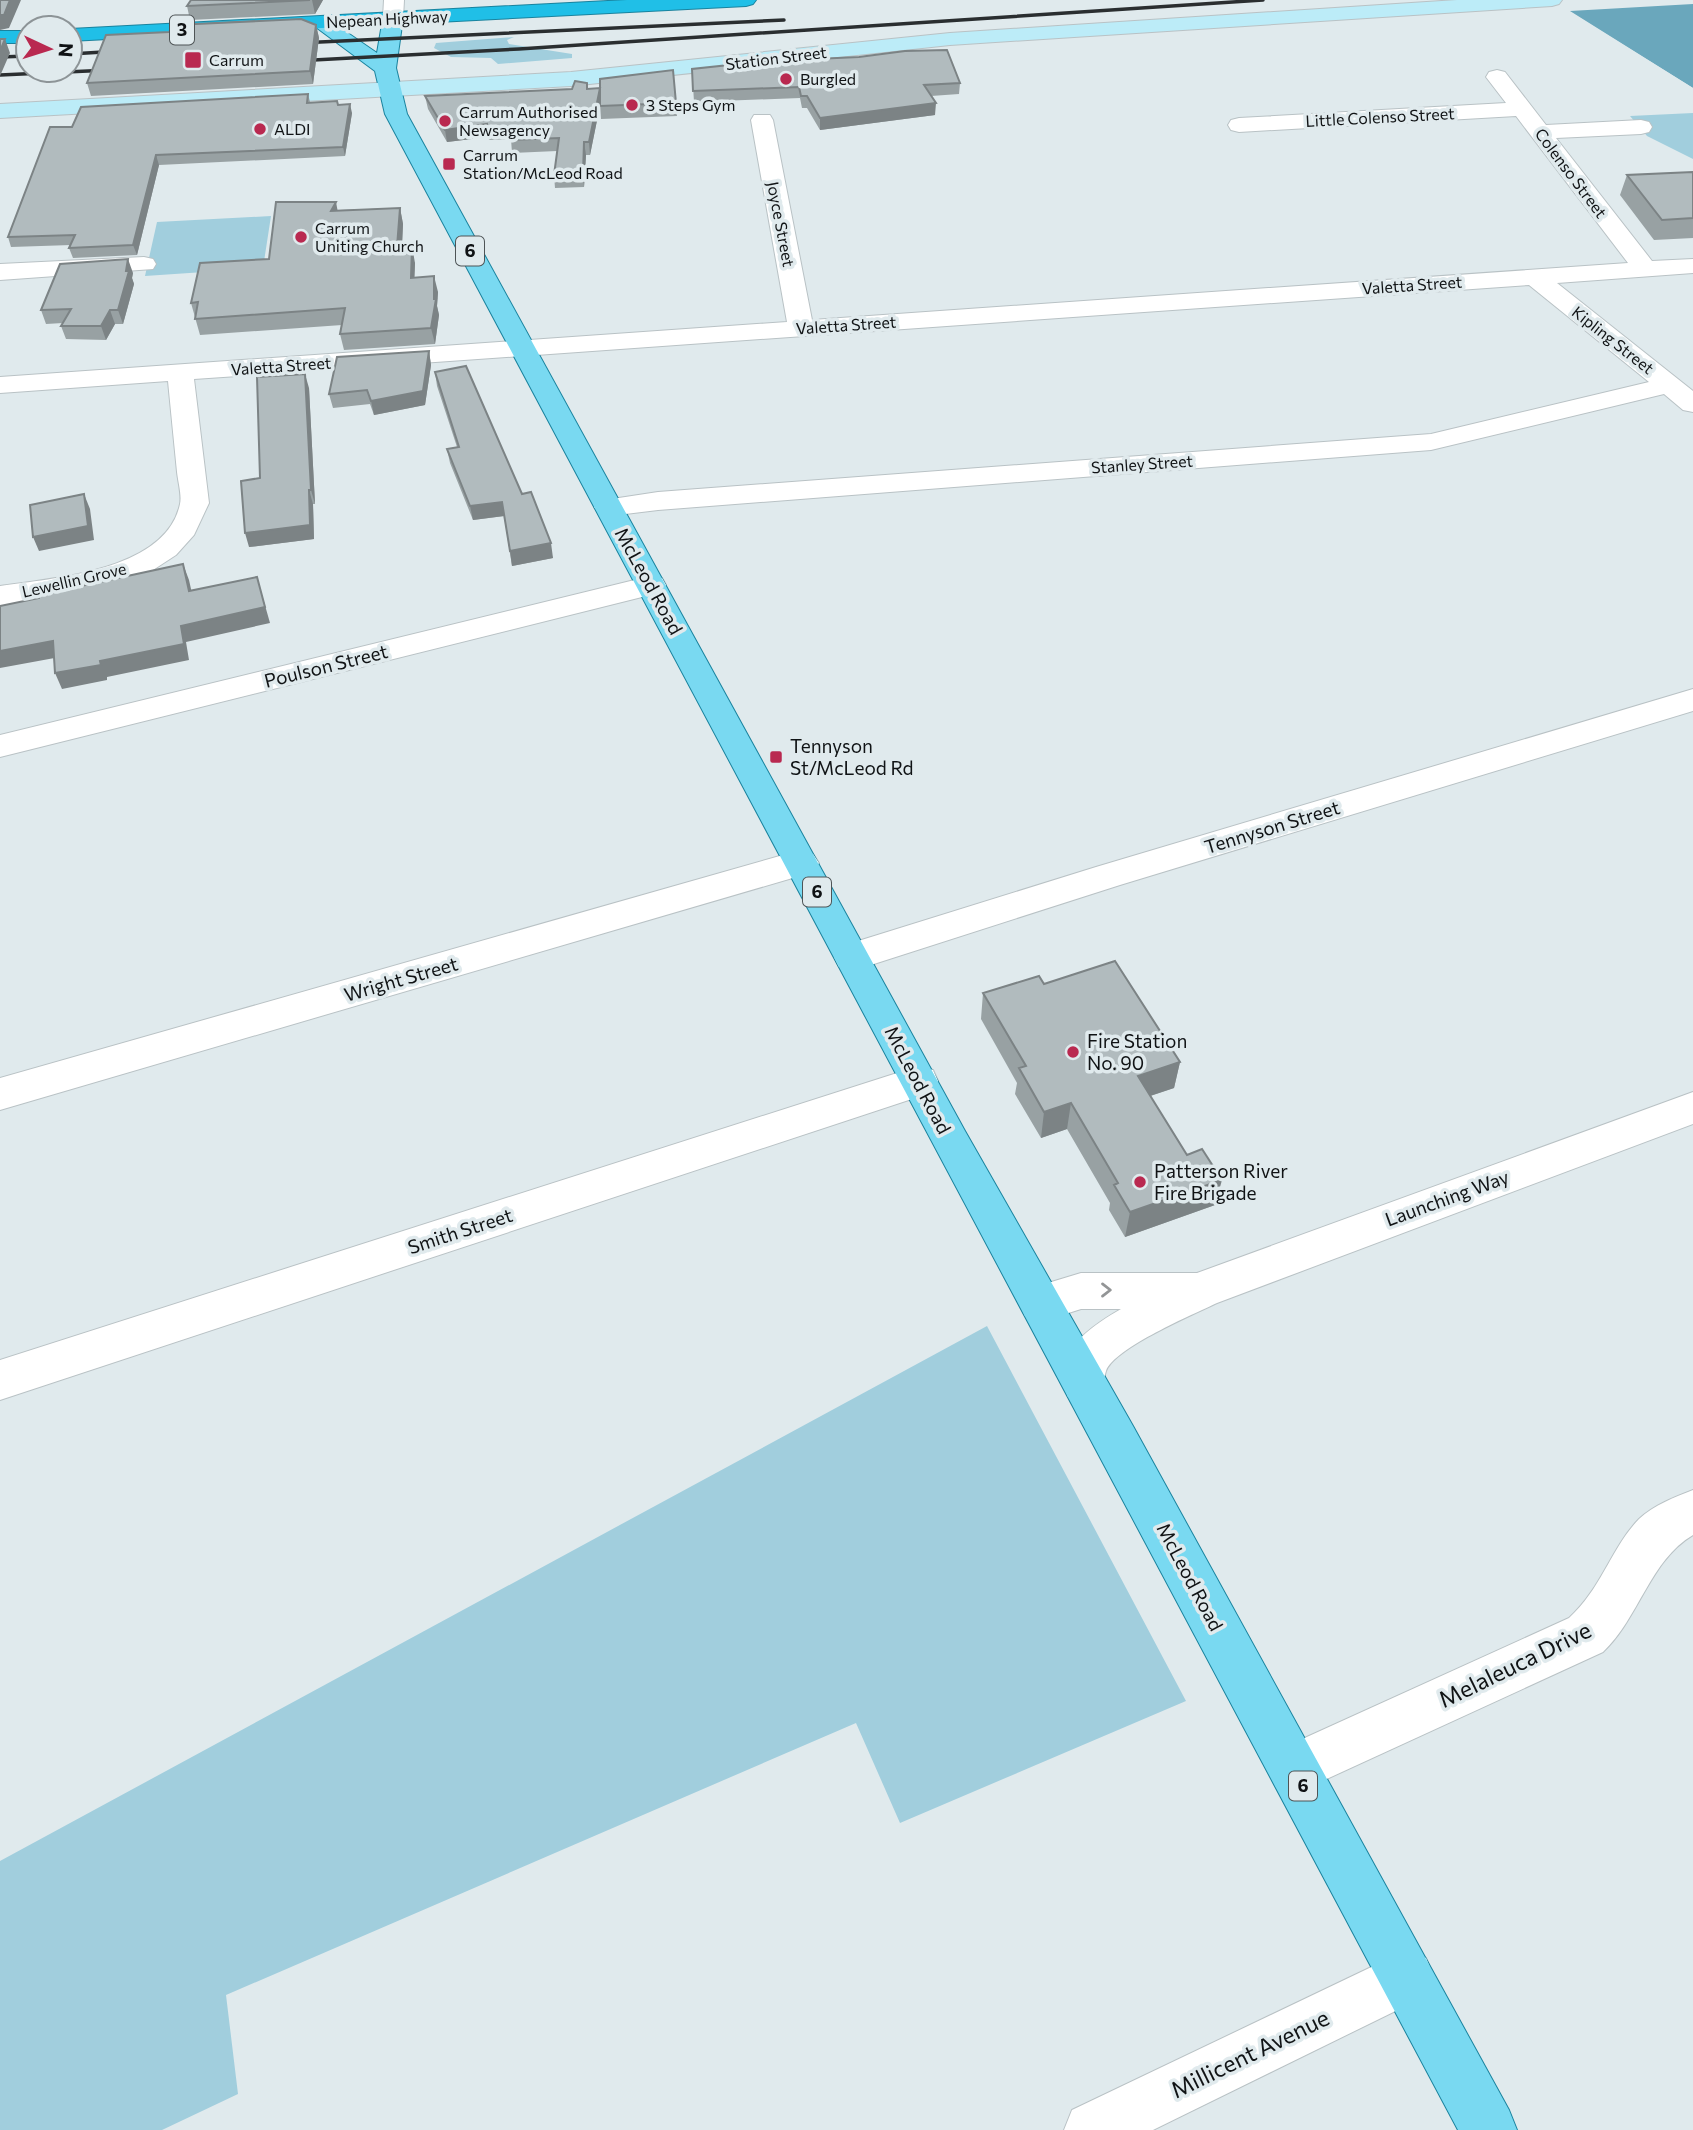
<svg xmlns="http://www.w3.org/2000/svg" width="1693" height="2130" viewBox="0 0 1693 2130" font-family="Commissioner,sans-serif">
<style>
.green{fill:#a1cedd}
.water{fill:#6aa7bc}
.pier{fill:#e0eaed}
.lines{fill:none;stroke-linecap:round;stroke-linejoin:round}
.street-casing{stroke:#b9c2c5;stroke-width:2}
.secondary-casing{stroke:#b9c2c5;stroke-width:2}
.primary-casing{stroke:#1a839e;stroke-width:2}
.highway-casing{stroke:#1a839e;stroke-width:2}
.street{fill:#fff;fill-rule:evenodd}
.secondary{fill:#bcecf8;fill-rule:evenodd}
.primary{fill:#79d9f1;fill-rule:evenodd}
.highway{fill:#20bfe7;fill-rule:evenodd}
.rail{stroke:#2a2e30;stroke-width:3.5}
.wall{fill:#98a1a3}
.shaded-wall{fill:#7c8385}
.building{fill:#b1bbbe;stroke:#7c8385;stroke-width:2}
.oneway{stroke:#939596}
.poi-dot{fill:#b92950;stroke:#e0eaed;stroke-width:2.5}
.labels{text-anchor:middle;stroke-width:7;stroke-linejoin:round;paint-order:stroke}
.far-street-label{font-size:16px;fill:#101315;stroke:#e0eaed}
.far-poi-label{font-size:16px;fill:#101315;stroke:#e0eaed;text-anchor:start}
.shield{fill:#e0eaed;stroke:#4e5456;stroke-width:2}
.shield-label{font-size:18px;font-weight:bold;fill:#101315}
.street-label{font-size:19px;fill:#101315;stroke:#e0eaed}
.poi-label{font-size:19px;fill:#101315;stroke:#e0eaed;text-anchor:start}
.near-street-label{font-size:23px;fill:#101315;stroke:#e0eaed}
</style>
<rect width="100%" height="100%" fill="#e0eaed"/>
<!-- green -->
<path class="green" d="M514,37l-7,3 2,4 63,10v4l-74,6 -7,-6 -40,-1 -17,-9 2,-5z
M1693,113v46l-46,-23 -17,-20z
M271,216l-8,52 -118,8 12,-54z
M987,1326l199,375 -286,122 -44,-100 -630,272 12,99 -76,36h-162v-269z"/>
<!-- water -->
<path class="water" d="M1551,0h142v88z"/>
<!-- pier -->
<path class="pier" d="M1548,0h145v4l-123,7 123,77v4z"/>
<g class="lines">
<defs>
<path id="street" d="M384,0h20l-1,18 -3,4h-14l-3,-4z
M1497,70l8,2 41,53 95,-5 8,2 3,5 -3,5 -8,2 -85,4 96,123 41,-2v14l-136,10 136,108v21l-10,-2 -19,-16 -233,56 -773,60 -49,6 -10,-3 -5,-6 5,-6 59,-9 773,-58 218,-52 -120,-97 -1335,94 15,124 -15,32 -18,20 -23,15 -28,11 -40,10 -85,15v-20c54,-8 166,-15 180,-82 2,-9 -2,-22 -3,-32 -3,-30 -6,-60 -9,-91l-168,12v-16l787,-55 -36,-202 3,-5h16l3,5 39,200 816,-57 -112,-147 -277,16 -8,-2 -3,-5 3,-5 8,-2 267,-15 -20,-26 3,-5z
M144,257l9,2 3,5 -3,5 -153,11v-16z
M651,576l11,2 4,7 -4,7 -662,165v-22z
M1693,689v22l-573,174 -268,86 -13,-4 -5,-10 5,-10 257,-80z
M801,850l12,4 6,9 -6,9 -813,238v-32z
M919,1066l14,4 5,11 -5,11 -933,308v-40z
M1693,1092v32l-476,179c-23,11 -103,45 -111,68 -3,9 -2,16 -6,26l-16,6 -16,-6c-19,-42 20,-69 53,-88h-40l-41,13 -15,-6 -6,-13 6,-13 56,-17h116z
M1693,1490v45c-43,25 -54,83 -90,117l-309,142 -18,-7 -7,-18 7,-18 293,-133c33,-30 42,-70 70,-99 15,-14 36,-22 54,-29z
M1407,1950l19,8 8,19 -8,19 -273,134h-89l8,-20z"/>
<path id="secondary" d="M1457,0h105l-3,4 -7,2 -602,39 -379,41 -571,32v-14l571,-32 379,-39z"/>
<path id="primary" d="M393,12l7,2 3,4 -7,50 11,46 558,1017 168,295 376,684 8,20h-59l-1073,-2016 -10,-43 -66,-49 3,-4h14l51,35 6,-35 3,-4z"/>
<path id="highway" d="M627,0h129l-3,4 -7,2 -676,35v-12z
M0,31h28v12h-28z"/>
</defs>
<!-- street casing -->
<use href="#street" class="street-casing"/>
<!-- secondary casing -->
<use href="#secondary" class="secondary-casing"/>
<!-- primary casing -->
<use href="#primary" class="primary-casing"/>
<!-- highway casing -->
<use href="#highway" class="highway-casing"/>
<!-- street -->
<use href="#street" class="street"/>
<!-- secondary -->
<use href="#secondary" class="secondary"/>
<!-- primary -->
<use href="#primary" class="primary"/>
<!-- highway -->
<use href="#highway" class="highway"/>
<!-- rail -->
<path class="rail" d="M299,43l485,-23
M70,54l50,-3
M0,57l28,-1
M295,61l224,-12 744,-49
M0,75l110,-5"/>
</g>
<!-- wall -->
<path class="wall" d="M191,0h132l-8,14 -125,6 -3,-14z
M316,25l3,13 -6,46 -222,12 -4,-13 82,-51z
M692,69l268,14 -1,11 -28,2 4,19 -115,15 -13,-22h-5l-2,-10 -106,4z
M673,70l4,46 -76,3 -1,-14 -10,50h-4l-2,32 -29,1 -1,-13 3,-24 -45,2 -1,-14 -22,1 -1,-3 -41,5 -19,-33 -3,-13 147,-7 15,-6 1,6 12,-1z
M308,94l2,8 28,3 14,8 -7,43 -186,9 -22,90 -64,3 -4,-10 2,-3 -60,2 -3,-10 64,-110z
M1693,172v66l-39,2 -34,-45 7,-20z
M400,208l3,16 -1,23 13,16 -1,14 24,15 -1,14 2,9 -4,29 -91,6 -4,-16 2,-9 -142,10 -9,-32 78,-44 69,-49z
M133,273l-1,5 2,6 -11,40h-8l-9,16 -40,-1 -5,-13 2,-3 -17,1 -5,-14z
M429,351l2,14 -6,40 -51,10 -4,-11 -37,4 -4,-14z
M435,372l87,122 31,64 -41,8 -8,-50 -31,4 -23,-57 -3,-14 10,-2 -20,-61z
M309,388l6,116h-2l1,35 -65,8 11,-69z
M1044,984l136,78 -6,26 -24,8 65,109 -90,32 -16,-27 1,-7 -43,-74 -26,9 -26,-44 2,-11 -36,-64 2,-26z"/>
<!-- shaded-wall -->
<path class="shaded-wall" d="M10,0h11l-12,28 -9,2v-15z
M312,0h11l-8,14z
M316,25l3,13 -6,46 -3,-13z
M5,39l5,14 -10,23v-25z
M600,88l1,13 -11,54 -1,-13z
M936,103l-1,12 -115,15v-12z
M350,104l2,9 -7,43 -2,-9z
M487,124l1,13 -41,5 -2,-12z
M584,142l2,13 -2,32 -1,-13z
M156,155l3,10 -22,90 -4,-10z
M336,202l3,16 -8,-7z
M400,208l3,16 -2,40 -4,-17z
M412,246l3,17 -1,31 -3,-16z
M128,259l5,14 -1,5 2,6 -11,40 -5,-14z
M434,276l4,16 -1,14 2,9 -4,29 -4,-16z
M110,310l5,14 -9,16 -5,-14z
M429,351l2,14 -6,40 -51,10 -3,-14z
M305,374l4,14 6,116 -4,-14z
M309,490l4,14 1,35 -65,8 -4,-14z
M84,494l6,15 4,31 -55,11 -6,-14z
M502,502l2,14 -31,4 -3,-14z
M551,543l2,15 -41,8 -2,-15z
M183,564l6,16 6,27 -6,-16z
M257,577l13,46 -84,19 3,18 -82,17v3l-45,9 -7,-16 45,-12 81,-35z
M53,641l7,16 -60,11v-17z
M1180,1062l-6,26 -42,14 6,-26z
M1071,1103l-4,26 -26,9 3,-26z
M1222,1180l-7,25 -90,32 5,-25z"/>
<!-- building -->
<path class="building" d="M0,0h10l-6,15h-4z
M191,0h119l-123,6z
M301,19l15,6 -6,46 -223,12 19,-48 63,-3 5,-7z
M0,39h5l-5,12z
M947,50l13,33 -36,2 12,18 -116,15 -13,-22h-6l-2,-9 -106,4 -1,-22 102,-11v2l65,-3 46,-6z
M673,70l3,33 -76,3v-27z
M575,81l12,2v6l13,-1 -11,54h-5l-1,32 -29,1 5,-37 -49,2 2,-14 -25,1v-3l-42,6 -20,-34 147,-7z
M308,94l-1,9 30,-2 1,4 12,-1 -7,43 -187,8 -23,90 -64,3 6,-13 -67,2 42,-110h22l9,-20z
M1693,172v46l-31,2 -35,-45z
M276,202h60l-5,9 69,-3 -3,39 15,-1 -1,32 23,-2v23h2l-5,29 -91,6 5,-26 -150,11 3,-17 -7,1 9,-40 69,-4z
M128,259l-2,12h3l-11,39h-8l-9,16h-40l10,-17 -30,1 19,-46z
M429,351l-6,40 -52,10 -4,-11 -38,4 8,-37z
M466,366l56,128 9,-2 20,51 -41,8 -8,-49 -32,4 -23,-57 12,-2 -24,-75z
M305,374l6,116h-2l1,35 -65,8 -4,-52 19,-3 -3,-101z
M84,494l4,32 -55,11 -3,-32z
M183,564l6,27 68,-14 8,30 -84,19 3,18 -84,17 1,4 -46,8 -2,-32 -53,10v-45l39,-8v-3z
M1115,961l65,101 -42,14 49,79 15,-6 20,31 -92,32 -16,-27 4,-2 -47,-80 -27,9 -25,-44 7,-2 -43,-73 56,-17 5,8z"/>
<!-- one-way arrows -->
<defs><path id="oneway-chevron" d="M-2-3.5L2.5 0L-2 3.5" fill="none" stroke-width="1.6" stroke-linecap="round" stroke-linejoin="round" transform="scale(1.75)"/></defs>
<use class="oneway" href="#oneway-chevron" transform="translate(1106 1290)"/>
<!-- markers -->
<g class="poi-dot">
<rect x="184" y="51" width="18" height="18" rx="3.5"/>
<circle cx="786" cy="79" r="7"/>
<circle cx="632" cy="105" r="7"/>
<circle cx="445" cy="121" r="7"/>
<circle cx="260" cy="129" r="7"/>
<rect x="442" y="157" width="14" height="14" rx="3.5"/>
<circle cx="301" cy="237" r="7"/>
<rect x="769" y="750" width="14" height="14" rx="3.5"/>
<circle cx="1073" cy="1052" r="7"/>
<circle cx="1140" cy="1182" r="7"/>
</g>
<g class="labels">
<!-- far-street labels -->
<g class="far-street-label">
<text transform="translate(387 19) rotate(-3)" y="6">Nepean Highway</text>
<text transform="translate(776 58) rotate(-7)" y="6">Station Street</text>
<text transform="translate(1380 117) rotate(-3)" y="6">Little Colenso Street</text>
<text transform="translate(1571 173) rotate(53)" y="6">Colenso Street</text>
<text transform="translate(781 224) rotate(79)" y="6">Joyce Street</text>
<text transform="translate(1412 285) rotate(-4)" y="6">Valetta Street</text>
<text transform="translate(846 325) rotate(-4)" y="6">Valetta Street</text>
<text transform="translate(1613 340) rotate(38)" y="6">Kipling Street</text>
<text transform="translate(281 366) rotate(-4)" y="6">Valetta Street</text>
<text transform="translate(1142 464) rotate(-4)" y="6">Stanley Street</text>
<text transform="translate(74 580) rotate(-13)" y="6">Lewellin Grove</text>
</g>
<!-- far-poi labels -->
<g class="far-poi-label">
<text x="209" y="66">Carrum</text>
<text x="800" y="85">Burgled</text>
<text x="646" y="111">3 Steps Gym</text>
<text x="459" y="118">Carrum Authorised<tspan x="459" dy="18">Newsagency</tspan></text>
<text x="274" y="135">ALDI</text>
<text x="463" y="161">Carrum<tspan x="463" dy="18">Station/McLeod Road</tspan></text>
<text x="315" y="234">Carrum<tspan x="315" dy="18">Uniting Church</tspan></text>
</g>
<!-- shield labels -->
<g class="shield">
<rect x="170" y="15.5" width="24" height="29" rx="5"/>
<rect x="456" y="236.5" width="28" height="29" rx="5"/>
<rect x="803" y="877.5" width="28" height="29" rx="5"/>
<rect x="1289" y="1771.5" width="28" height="29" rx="5"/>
</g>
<g class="shield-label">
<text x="182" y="36">3</text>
<text x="470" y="257">6</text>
<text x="817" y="898">6</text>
<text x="1303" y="1792">6</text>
</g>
<!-- street labels -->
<g class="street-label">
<text transform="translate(649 581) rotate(61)" y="7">McLeod Road</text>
<text transform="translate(326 666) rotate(-14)" y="7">Poulson Street</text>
<text transform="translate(1272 827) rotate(-17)" y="7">Tennyson Street</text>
<text transform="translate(401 979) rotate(-16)" y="7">Wright Street</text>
<text transform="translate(918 1080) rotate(62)" y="7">McLeod Road</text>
<text transform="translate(1447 1198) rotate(-20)" y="7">Launching Way</text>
<text transform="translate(460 1231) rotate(-18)" y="7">Smith Street</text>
<text transform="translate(1190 1577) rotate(62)" y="7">McLeod Road</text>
</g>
<!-- poi labels -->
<g class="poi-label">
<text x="790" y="753">Tennyson<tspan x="790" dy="22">St/McLeod Rd</tspan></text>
<text x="1087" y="1048">Fire Station<tspan x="1087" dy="22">No. 90</tspan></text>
<text x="1154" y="1178">Patterson River<tspan x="1154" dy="22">Fire Brigade</tspan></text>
</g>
<!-- near-street labels -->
<g class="near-street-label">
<text transform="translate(1515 1665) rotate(-26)" y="8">Melaleuca Drive</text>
<text transform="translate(1250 2054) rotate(-26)" y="8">Millicent Avenue</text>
</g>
</g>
<!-- north arrow -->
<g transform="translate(49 49) rotate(94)"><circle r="33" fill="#e0eaed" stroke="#8d9497" stroke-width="2"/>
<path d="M0-5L12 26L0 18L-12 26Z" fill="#b92950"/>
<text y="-10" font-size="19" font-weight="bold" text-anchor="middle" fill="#101315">N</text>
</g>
</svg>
